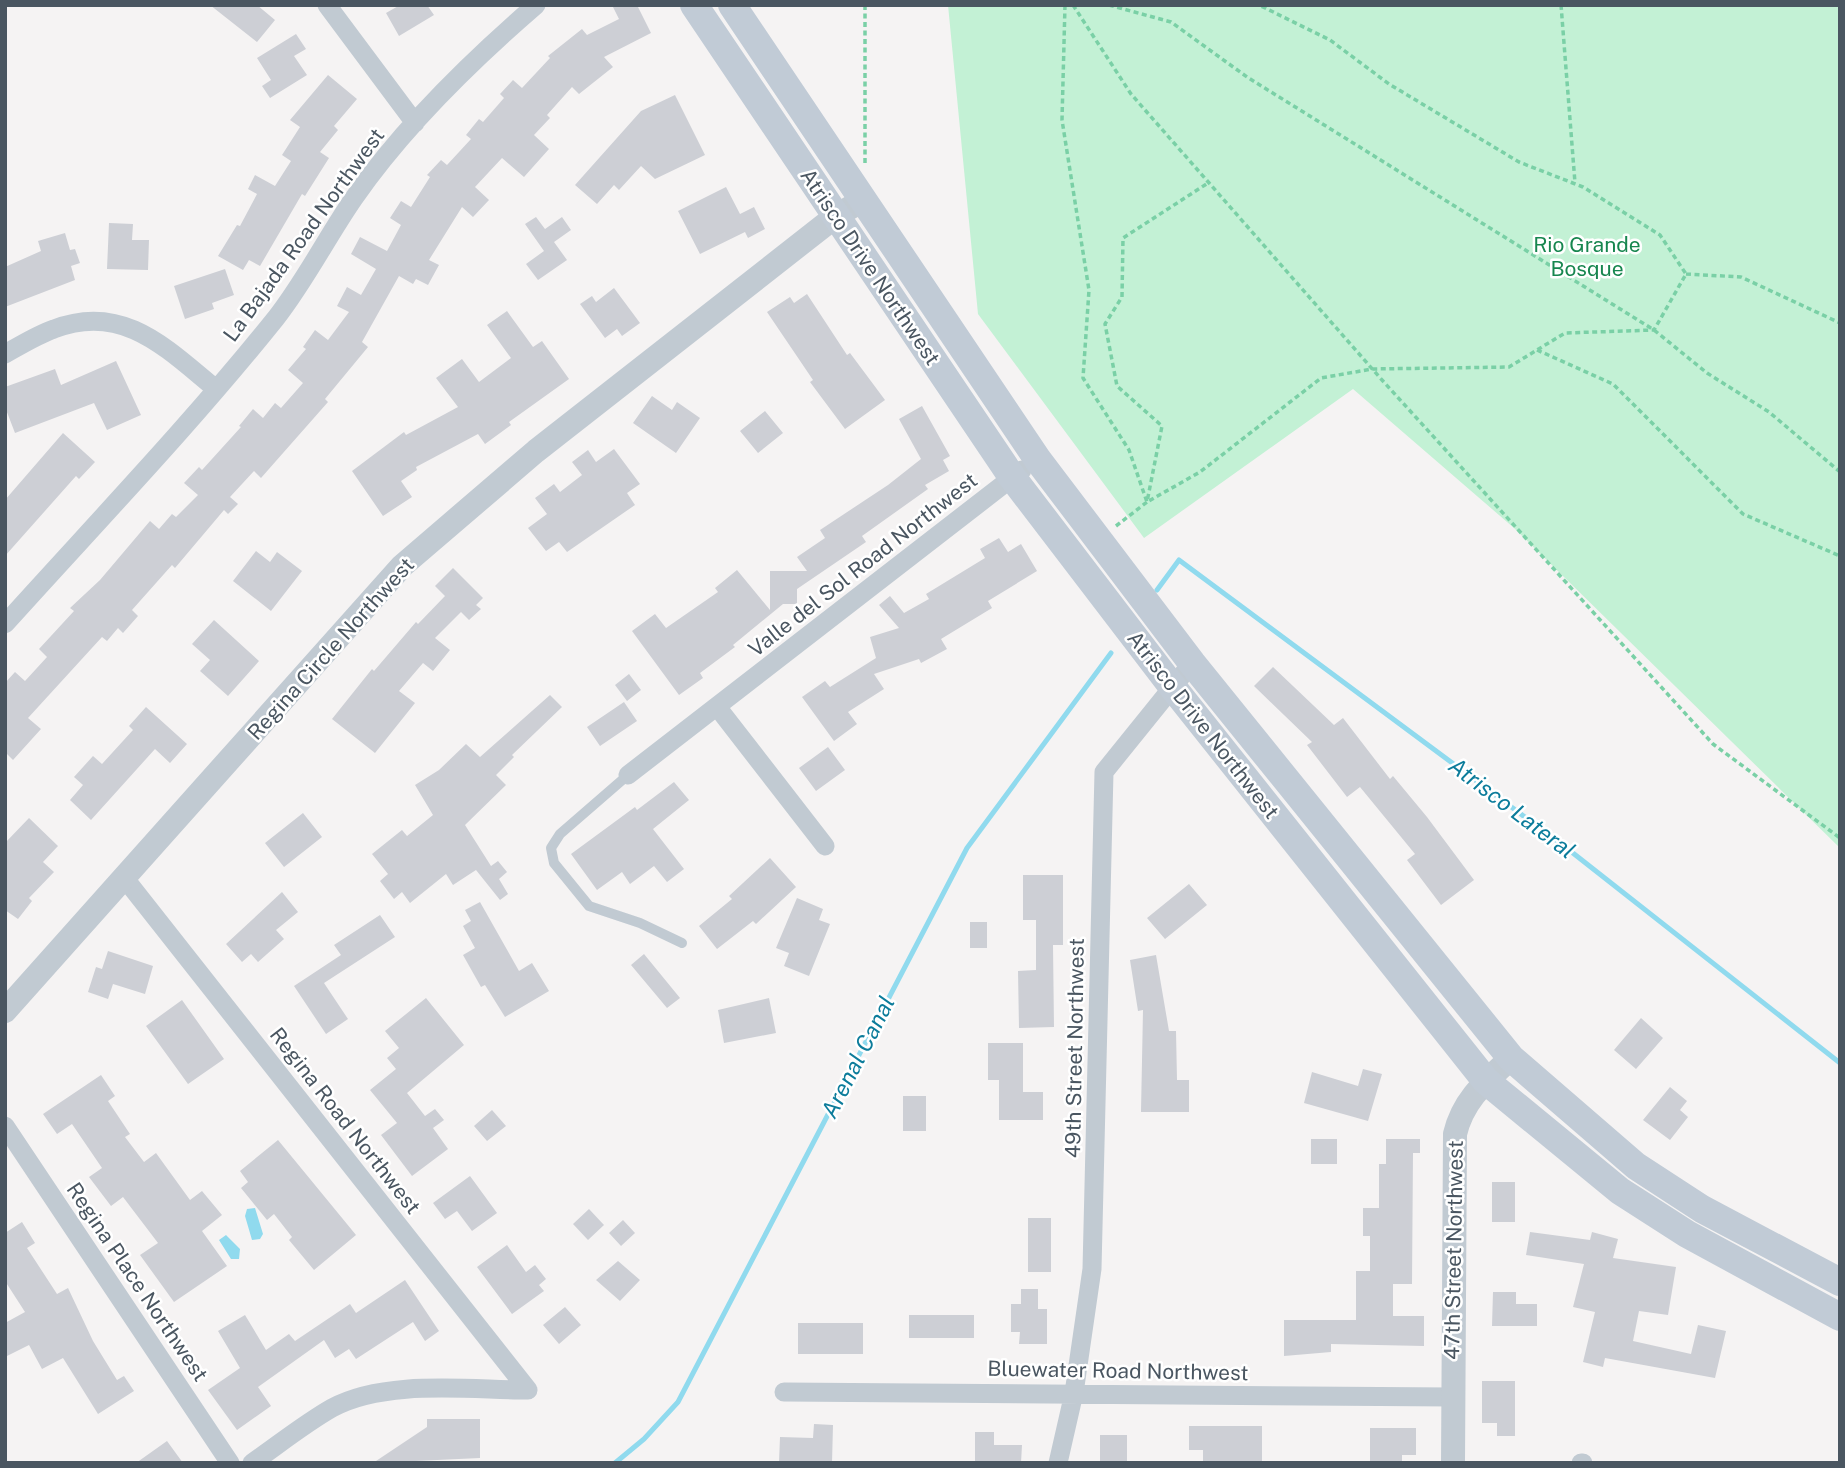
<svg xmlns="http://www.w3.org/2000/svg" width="1845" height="1468" viewBox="0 0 1845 1468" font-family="'Public Sans',sans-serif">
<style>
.green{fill:#c3f1d5}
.water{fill:#90daee}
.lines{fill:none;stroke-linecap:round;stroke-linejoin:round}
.stream{stroke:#90daee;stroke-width:5}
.building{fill:#cdcfd5}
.path{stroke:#7ad0a6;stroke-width:3.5;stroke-dasharray:5 3.5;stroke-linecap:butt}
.service{stroke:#c1cad2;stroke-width:10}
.minor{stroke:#c1cad2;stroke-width:19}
.tertiary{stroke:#c1cad2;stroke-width:24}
.secondary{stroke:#c1cbd6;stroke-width:28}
.labels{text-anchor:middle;stroke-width:5;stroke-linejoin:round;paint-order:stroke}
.street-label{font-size:21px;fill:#4a5661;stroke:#fff}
.park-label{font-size:21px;fill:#17864f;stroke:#fff}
.water-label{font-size:23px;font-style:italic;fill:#0c7c9b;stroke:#fff}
</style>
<rect width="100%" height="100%" fill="#f5f3f3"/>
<!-- green -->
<path class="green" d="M948,5h892v843l-326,-320 -161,-139 -209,149 -166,-224z"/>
<!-- water -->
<path class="water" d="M255,1208l8,26 -3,5 -8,1 -7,-24 2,-7z
M226,1235l14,14 -1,10h-8l-12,-19z"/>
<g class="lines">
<!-- stream -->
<path class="stream" d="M1157,590l22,-30 385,286 276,217
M615,1463l29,-24 34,-37 289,-554 144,-195"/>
</g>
<!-- building -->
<path class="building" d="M210,5h47l18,15 -18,22z
M400,5h27l7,10 -35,21 -13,-23z
M612,5h25l14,28 -47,24 9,10 -34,27 -7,-7 -25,28 3,3 -16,17 15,14 -25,28 -22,-19 -27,29 14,13 -16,17 -11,-10 -33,53 10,5 -11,20 -12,-6 -3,5 -14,-8 -37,66 6,5 -43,52 3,3 -67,76 -7,-7 -24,26 8,7 -10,10 -4,-4 -49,58 -3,-3 -40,45 6,6 -15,17 -5,-5 -11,13 -5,-4 -74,81 13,11 -28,31 -8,-8v-69l10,-11 10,9 22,-24 -8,-8 35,-38 -4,-3 30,-28 50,-59 9,8 13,-15 4,3 22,-22 -14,-12 15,-16 3,3 39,-43 -2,-1 14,-17 10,9 12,-15 6,5 22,-25 -15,-13 18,-21 -3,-2 12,-17 13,10 21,-28 -12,-6 10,-19 14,8 15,-26 -25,-15 9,-17 27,14 14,-26 -11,-7 11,-17 10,6 19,-30 -3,-2 14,-15 6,5 24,-26 -5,-4 13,-16 4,3 21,-24 -4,-4 13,-14 9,8 28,-30 -2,-2 34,-27 5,6 32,-16z
M296,34l10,15 -12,7 13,19 -37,23 -8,-12 9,-6 -14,-22z
M328,75l29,24 -23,27 4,4 -18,22 9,6 -24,38 -3,-2 -42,72 -11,-6 -6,10 -25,-14 19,-31 3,1 17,-32 -9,-5 7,-14 20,11 16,-25 -9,-6 18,-28 -10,-7z
M675,95l30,60 -50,24 -14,-13 -22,24 -5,-5 -17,19 -22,-19 66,-74z
M726,187l14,27 14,-7 11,22 -17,9 -3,-6 -45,22 -22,-43z
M536,217l9,12 17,-12 9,13 -17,12 13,18 -29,20 -12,-16 18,-13 -19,-27z
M109,223l24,1 -1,16h17l-1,30 -41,-1z
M65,233l5,17 5,-1 5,14 -9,3 4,14 -70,27v-40l36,-16 -3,-10z
M225,269l9,26 -22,8 2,6 -29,10 -11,-33z
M614,288l26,35 -18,13 -5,-7 -12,9 -25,-34 12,-8 4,6z
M807,294l40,61 3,-2 35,47 -40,29 -35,-47 3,-2 -46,-68 23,-15 4,6z
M507,311l26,36 9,-6 27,38 -60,43 2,3 -26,19 -7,-10 -62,33 1,3 -16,11 11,16 -29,19 -31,-45 52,-39 2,3 52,-28 -22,-29 26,-19 17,23 32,-24 -24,-33z
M116,361l25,54 -34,15 -13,-27 -79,30 -10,-26v-20l50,-18 6,16z
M652,396l20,14 5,-8 23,16 -24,35 -43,-30z
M922,406l28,50 -7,4 6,11 -24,14 3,4 -66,47 4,6 -69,47v15h-14l-50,41 2,2 -35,26 3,5 -24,17 -47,-64 23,-17 11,14 52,-36 -3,-4 22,-18 33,40v-39h37l-10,-14 28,-19 -5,-8 68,-45 33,-26 -22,-40z
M765,411l18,22 -25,20 -18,-22z
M63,433l32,29 -16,17 -3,-3 -71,80v-56z
M614,449l26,35 -13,9 8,12 -68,47 -8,-10 -13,9 -18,-23 19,-14 -12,-16 19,-14 6,8 22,-17 -10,-13 16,-12 8,12z
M999,538l9,14 13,-8 16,27 -49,30 4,7 -51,31 6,10 -26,14 -2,-4 -45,15 10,15 -36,23 9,12 -23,17 -32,-44 23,-16 5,6 46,-29 -6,-21 29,-9 -20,-23 11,-9 14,17 25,-14 -3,-5 59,-36 -5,-9z
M256,551l14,11 7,-10 25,19 -31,40 -38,-30z
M453,568l30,30 -7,7 5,4 -12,11 -8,-8 -26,26 15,12 -17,21 -10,-8 -24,28 16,12 -40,50 -43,-34 40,-50 2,2 42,-49 2,2 27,-28 -10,-10z
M214,620l45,41 -31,35 -28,-25 10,-11 -18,-16z
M1273,667l61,58 9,-7 47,61 3,-3 34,41 47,63 -33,25 -34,-45 8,-6 -55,-67 -13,10 -40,-52 5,-3 -58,-56z
M629,674l12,16 -14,11 -12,-16z
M550,695l12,12 -50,48 2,2 -18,18 10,10 -41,40 26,41 7,-5 9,11 -8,7 9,15 -8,6 -24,-30 -23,15 -7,-11 -36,29 -8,-11 -8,7 -14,-18 8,-7 -16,-20 30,-24 5,6 26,-21 -18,-30 24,-15 27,-26 14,13z
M624,702l13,19 -37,25 -13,-19z
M146,707l41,37 -17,19 -15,-14 -64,71 -21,-20 13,-15 -9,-8 19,-21 9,8 31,-34 -4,-4z
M828,747l17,23 -29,21 -17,-23z
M674,782l15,18 -36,29 31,40 -17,13 -13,-16 -24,18 -8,-12 -25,18 -26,-36 64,-47 2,3z
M303,813l19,24 -38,30 -19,-24z
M29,818l29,28 -15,16 11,10 -25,26 3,3 -14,18 -13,-9v-67z
M770,858l26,29 -40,37 -3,-3 -36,28 -18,-23 33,-27 -3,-3z
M1023,875h40v70h-10l1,82 -35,1 -1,-57 18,-1v-50h-13z
M1189,884l18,21 -42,34 -18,-21z
M282,892l16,20 -22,18 8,9 -26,23 -7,-8 -9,8 -16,-18z
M797,898l26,11 -4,11 11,4 -21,52 -25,-10 5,-13 -13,-5z
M480,902l39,69 13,-8 17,28 -44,26 -20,-32 -4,2 -18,-32 12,-7 -12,-22 8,-5 -6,-11z
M380,915l15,22 -71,46 24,36 -22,15 -32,-48 47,-31 -7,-10z
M970,922h17v26h-17z
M108,951l45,15 -8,28 -32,-10 -5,15 -20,-7 8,-25 6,2z
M644,954l36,44 -13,10 -36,-43z
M1156,955l13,76h7l1,49h12v32h-48l2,-102 -5,1 -8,-51z
M426,998l38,47 -57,48 18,23 10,-7 9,11 -11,8 15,21 -36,27 -31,-41 16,-12 -27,-33 26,-21 -9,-11 12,-10 -14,-17z
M769,998l7,35 -52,10 -6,-33z
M182,1000l42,59 -36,25 -42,-58z
M1641,1018l22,20 -27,31 -22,-19z
M988,1043h35v49h20v28h-44v-40h-11z
M1363,1069l19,5 -14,47 -64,-18 8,-31 46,14z
M101,1075l14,21 -7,5 22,33 -5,3 19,25 12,-9 34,47 12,-9 20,24 -20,16 25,35 -53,36 -34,-47 18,-12 -35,-46 -12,9 -22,-29 13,-9 -30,-44 -15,10 -14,-20z
M1670,1087l17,14 -7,9 8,7 -18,23 -27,-20z
M903,1096h23v35h-23z
M492,1110l14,16 -19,15 -13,-15z
M1311,1139h26v25h-26z
M1386,1139h34v14h-7l-1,131h-19v32h31v30l-93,-2v8l-47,4v-36h72v-49h14v-35h-7v-28h16v-44h7z
M278,1140l78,95 -42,35 -25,-30 3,-3 -18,-23 -7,6 -26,-32 7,-6 -8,-11z
M470,1176l27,37 -25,18 -15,-20 -12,8 -12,-16z
M1492,1182h23v40h-23z
M589,1209l15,16 -16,15 -15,-16z
M1028,1218h23v54h-23z
M623,1220l12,13 -14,13 -12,-13z
M22,1222l13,21 -8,5 30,46 11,-6 25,53 24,39 7,-4 10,15 -36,23 -35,-56 -21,11 -13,-24 -24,12v-34l20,-11 -20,-31v-48z
M1530,1232l60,8 2,-8 26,7 -5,19 63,9 -8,48 -29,-4 -6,30 58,13 7,-29 28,6 -11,47 -110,-20 -2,9 -20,-5 12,-50 -22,-5 11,-43 -58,-9z
M507,1245l19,27 9,-7 11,14 -7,6 5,6 -32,23 -35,-47z
M618,1261l22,19 -20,21 -24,-21z
M405,1280l34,51 -14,10 -12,-19 -57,37 -7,-10 -14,9 -11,-18 -66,47 13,19 -34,24 -29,-40 32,-22 -22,-37 27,-16 21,35 23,-16 6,7 55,-37 6,9z
M1021,1289h17v20h9v35h-28l1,-12h-9v-28h10z
M1493,1292h23v12h21v22h-45z
M565,1307l16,18 -22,19 -16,-19z
M909,1315h65v23h-65z
M798,1323h65v31h-65z
M1482,1381h33v55h-18v-13h-15z
M427,1419h53v39l-107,5 54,-36z
M814,1424l19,1 -1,38h-53l1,-26 33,1z
M1189,1426h73v37h-59v-13h-14z
M1370,1428h46v27h-14v8h-32z
M975,1432h19v13h28l-1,18h-46z
M1100,1435h27v28h-27z
M167,1441l16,22h-47z"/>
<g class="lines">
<!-- path -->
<path class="path" d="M865,5v158
M1065,5l-3,115 27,170 -6,88 46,72 18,52 53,-30 121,-94 51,-9 137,-2 56,-34 89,-3 32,-56 -26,-39 -77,-48 -64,-25 -130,-78 -59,-44 -71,-35
M1073,5l58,89 251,286 331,364 127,94
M1109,5l62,17 76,55 407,253 53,43 62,39 71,60
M1561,5l14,178
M1686,274l55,3 99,46
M1537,350l76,34 130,130 97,42
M1116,526l31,-24 15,-76 -45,-40 -12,-62 17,-27 1,-59 85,-55"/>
<!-- service -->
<path class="service" d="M628,775l-68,59 -9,14 3,15 35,43 51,17 42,20"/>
<!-- minor -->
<path class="minor" d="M327,5l88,118
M5,354c16,-9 32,-19 49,-25 69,-27 113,20 162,60
M5,624c91,-101 186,-200 271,-306 29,-37 51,-81 78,-120 50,-72 116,-136 182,-193
M718,708l107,138
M628,775l394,-305
M126,880l402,510
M5,1126l225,337
M784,1392l668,5
M252,1463c26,-18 52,-39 80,-55 53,-29 137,-18 196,-18
M1058,1463l16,-70 18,-124 12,-497 88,-109
M1581,1463h2"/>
<!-- tertiary -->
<path class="tertiary" d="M5,1011l397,-445 134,-115 300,-235 27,-16
M1453,1463l2,-329c8,-34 30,-52 56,-76"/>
<!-- secondary -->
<path class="secondary" d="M694,5l318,472 159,208 315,396 134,110 67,43 153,83
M732,5l306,455 154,203 319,395 125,108 66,43 138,73"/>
</g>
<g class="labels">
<!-- street labels -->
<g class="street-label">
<text transform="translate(304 235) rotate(-54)" y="7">La Bajada Road Northwest</text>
<text transform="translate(870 267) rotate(56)" y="7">Atrisco Drive Northwest</text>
<text transform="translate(863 565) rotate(-38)" y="7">Valle del Sol Road Northwest</text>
<text transform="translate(331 649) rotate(-48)" y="7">Regina Circle Northwest</text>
<text transform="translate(1203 725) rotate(52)" y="7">Atrisco Drive Northwest</text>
<text transform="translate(1075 1048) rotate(-89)" y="7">49th Street Northwest</text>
<text transform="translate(345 1121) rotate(52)" y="7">Regina Road Northwest</text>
<text transform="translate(1454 1250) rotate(-89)" y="7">47th Street Northwest</text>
<text transform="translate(137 1282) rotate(56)" y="7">Regina Place Northwest</text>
<text transform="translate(1118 1371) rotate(1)" y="7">Bluewater Road Northwest</text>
</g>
<!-- park labels -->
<g class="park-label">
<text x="1587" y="252">Rio Grande<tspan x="1587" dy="24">Bosque</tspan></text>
</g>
<!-- water labels -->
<g class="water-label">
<text transform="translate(1512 808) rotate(37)" y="8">Atrisco Lateral</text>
<text transform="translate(858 1057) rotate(-63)" y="8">Arenal Canal</text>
</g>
</g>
<!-- border -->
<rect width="1845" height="1468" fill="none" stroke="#4a5661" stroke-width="14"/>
</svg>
